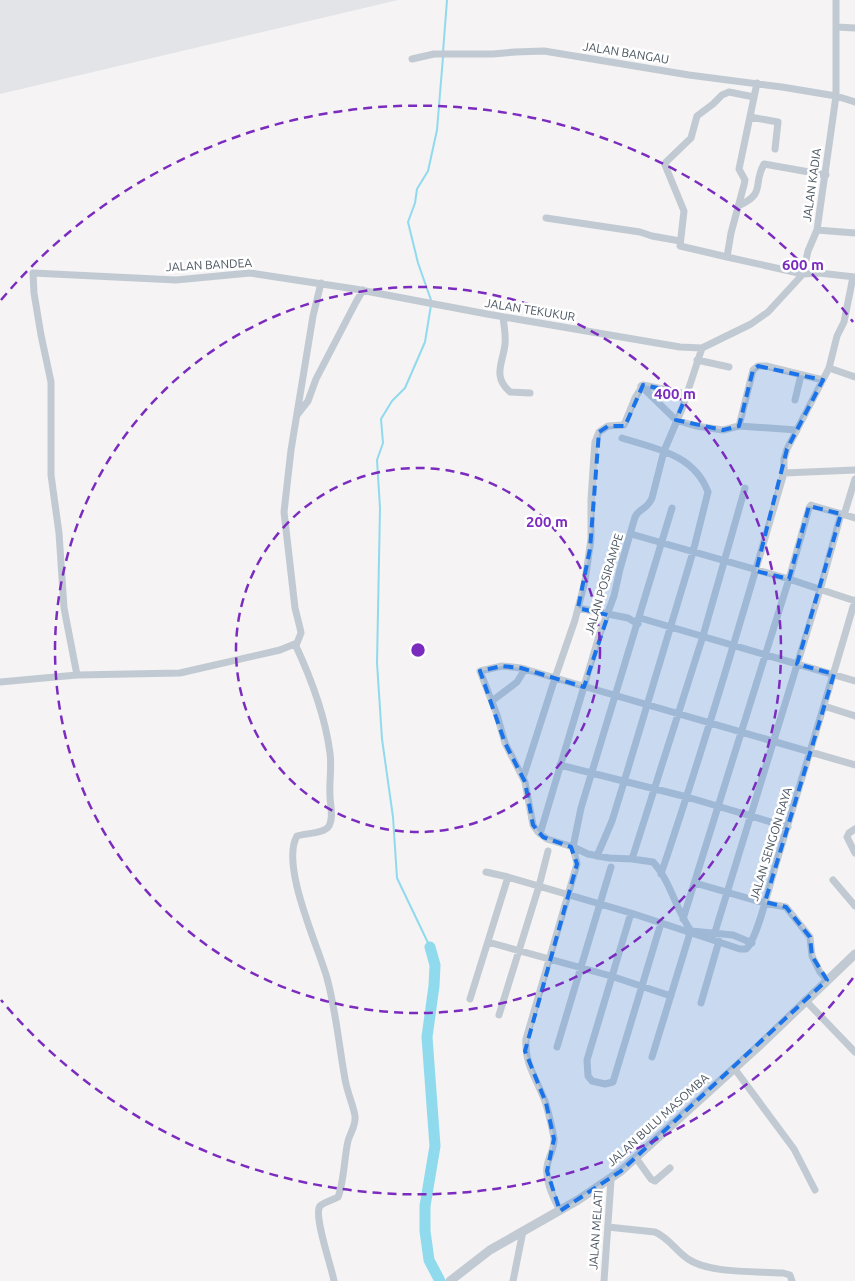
<svg xmlns="http://www.w3.org/2000/svg" width="855" height="1281" viewBox="0 0 855 1281" font-family="Ubuntu,sans-serif">
<style>
.airport{fill:#e2e4e7}
.lines{fill:none;stroke-linecap:round;stroke-linejoin:round}
.stream{stroke:#90daee;stroke-width:2}
.river{stroke:#90daee;stroke-width:11}
.minor{stroke:#c1cad2;stroke-width:7}
.tertiary{stroke:#c1cad2;stroke-width:9}
.marked{fill:#1a73e8;fill-opacity:0.2;stroke:#1a73e8;stroke-width:4;stroke-dasharray:10 6;stroke-linejoin:round}
.ring{fill:none;stroke:#7b2cbf;stroke-width:2.5;stroke-dasharray:9 6}
.labels{text-anchor:middle;stroke-width:5;stroke-linejoin:round;paint-order:stroke}
.street-label{font-size:12px;fill:#4a5661;stroke:#fff}
.centre{fill:#7b2cbf;stroke:#fff;stroke-width:2.5}
.ring-label{font-size:15px;text-anchor:middle;font-weight:bold;fill:#7b2cbf;stroke:#fff;stroke-width:5;stroke-linejoin:round;paint-order:stroke}
</style>
<rect width="100%" height="100%" fill="#f5f3f3"/>
<!-- airport -->
<path class="airport" d="M0,0h398l-398,94z"/>
<g class="lines">
<!-- stream -->
<path class="stream" d="M443,52l4,-52
M431,300l-13,-37 -10,-41 7,-19 2,-14 11,-18 9,-41 6,-73
M430,947l-33,-69 -4,-61 -11,-78 -5,-76 3,-155 -3,-48 6,-17 -2,-24 11,-18 13,-13 20,-46 6,-37"/>
<!-- river -->
<path class="river" d="M430,947l5,18 -1,21 -7,51 8,109 -10,60v25l4,29 11,21"/>
<!-- minor -->
<path class="minor" d="M836,27l19,1
M412,59l22,-5h59l22,-2 29,-1 145,24 93,12 54,9 19,6
M757,83l-18,86 6,11 -1,5 -13,48 -4,24 76,17 5,-23 9,-21 19,-134v-96
M750,117l28,5 -3,27
M738,206c29,-13 14,-21 26,-42l62,11
M546,218l94,14 12,4 28,5
M817,230l38,3
M727,257l-47,-11 4,-35 -19,-46 1,-3 25,-24 6,-22 16,-12 9,-9 7,-3 25,5
M503,317c1,9 3,18 2,27 -2,19 -13,32 5,48l20,1
M702,348l49,-24 17,-12 35,-38 16,-1 36,4
M697,360l32,7
M829,368l26,9
M641,386l35,34 20,6 27,4 16,-4 58,4
M795,400l6,-25
M297,415l11,-14 8,-22 40,-77 7,-12
M739,426l14,-56 5,-4h8l57,14
M784,473l71,-3
M844,515l11,-36
M631,534l158,45 66,22
M578,608l50,10 10,6
M640,618l215,63
M295,644c16,34 30,71 35,109 2,14 -1,29 0,43 0,9 4,21 -1,30 -5,8 -23,7 -32,10 -17,29 21,110 30,142 9,33 12,68 18,101 2,13 8,25 10,37 1,10 -5,17 -7,25 -4,17 -4,42 -10,56 -5,3 -14,5 -18,9 -7,9 12,62 14,75
M77,675l-13,-67 -5,-75 -8,-58v-93l-10,-47 -7,-42 -1,-20 143,7 74,-7 105,16 132,25 193,33 22,1
M0,682l77,-7 103,-2 100,-23 17,-7 4,-10 -1,-5 -5,-20 -11,-96 7,-62 12,-73 10,-61 8,-33
M492,701l25,-19 8,-13
M824,706l31,10
M560,765l127,32 101,30
M523,778l32,-100 20,-58 10,-39 6,-42v-40l3,-44 1,-13 4,-10 9,-6 16,-1 11,-27 8,-13 44,9
M855,829l-6,4 -2,4 8,16
M540,834l59,-198 15,-40 6,-27 15,-52c4,-9 12,-7 17,-19l12,-47 18,-42 20,-61
M597,856l15,-35 12,-39 69,-230 15,-60c-14,-38 -52,-43 -86,-54
M632,859l71,-223 42,-148
M486,872l22,5 123,36 109,36h6c11,-9 23,-62 28,-78 27,-91 55,-180 81,-271
M661,874c45,-133 84,-267 123,-401v-14l3,-10 42,-81 8,-32 7,-14 9,-45
M833,880l22,26
M695,883l69,20 22,4 24,30 2,19 8,16 7,8
M631,913l-44,147 1,16 4,5 13,3 8,-2 48,-159
M683,919l106,-340 20,-71 2,-3 3,1 41,12
M715,932l105,-342 21,-76
M488,942l123,34 60,20
M752,943l-19,-8 -42,-4c-15,-21 -21,-51 -38,-69l-21,-3 -23,-1 -21,-4 -15,-7 -26,-8 -9,-7 -5,-7 -8,-43 -20,-39 -8,-28 -17,-44 22,-5 19,2 334,97
M470,999l38,-122
M805,1000l50,52
M701,1003l18,-62
M499,1015l40,-129 9,-35
M557,1047l54,-180
M652,1057l38,-124
M734,1068l60,81 21,41
M636,1158l15,21 4,2 15,-13
M560,1211c-6,-13 -15,-29 -13,-44 1,-10 8,-18 7,-29 -2,-11 -5,-23 -8,-34 -8,-23 -22,-40 -20,-65l51,-175 -4,-17 8,-39 91,-300
M608,1227l47,5c14,6 21,19 33,27 22,15 68,12 95,14l7,2 2,6
M513,1281l10,-50
M604,1281l7,-101"/>
<!-- tertiary -->
<path class="tertiary" d="M450,1281l40,-31 88,-50 43,-29 138,-125 96,-92"/>
</g>
<!-- marked area -->
<path class="marked" d="M758,366l65,14 -36,69 -31,122 33,8 20,-73 32,8 -44,150 37,10 -69,228 21,5 24,30 2,19 15,24 -206,191 -61,40 -13,-40 7,-32 -8,-36 -21,-52 52,-187 -6,-17 -28,-10 -10,-12 -8,-43 -20,-39 -25,-72 22,-5 19,2 63,19 24,-72 -30,-7 12,-59 9,-117 9,-6h17l18,-41 44,9 -11,26 47,10 16,-4 14,-56z"/>
<!-- distance rings -->
<g class="ring">
<circle cx="418" cy="650" r="182"/>
<circle cx="418" cy="650" r="363"/>
<path d="M853 978A545 545 0 0 1 1 1000M1 300A545 545 0 0 1 853 322"/>
</g>
<g class="labels">
<!-- street labels -->
<g class="street-label">
<text transform="translate(626 53) rotate(9)" y="4">JALAN BANGAU</text>
<text transform="translate(812 185) rotate(-82)" y="4">JALAN KADIA</text>
<text transform="translate(209 265) rotate(-3)" y="4">JALAN BANDEA</text>
<text transform="translate(530 310) rotate(9)" y="4">JALAN TEKUKUR</text>
<text transform="translate(604 584) rotate(-73)" y="4">JALAN POSIRAMPE</text>
<text transform="translate(771 844) rotate(-73)" y="4">JALAN SENGON RAYA</text>
<text transform="translate(658 1120) rotate(-42)" y="4">JALAN BULU MASOMBA</text>
<text transform="translate(596 1230) rotate(-86)" y="4">JALAN MELATI</text>
</g>
</g>
<circle cx="418" cy="650" r="8" class="centre"/>
<g class="ring-label">
<text x="803" y="270">600 m</text>
<text x="675" y="399">400 m</text>
<text x="547" y="527">200 m</text>
</g>
</svg>
